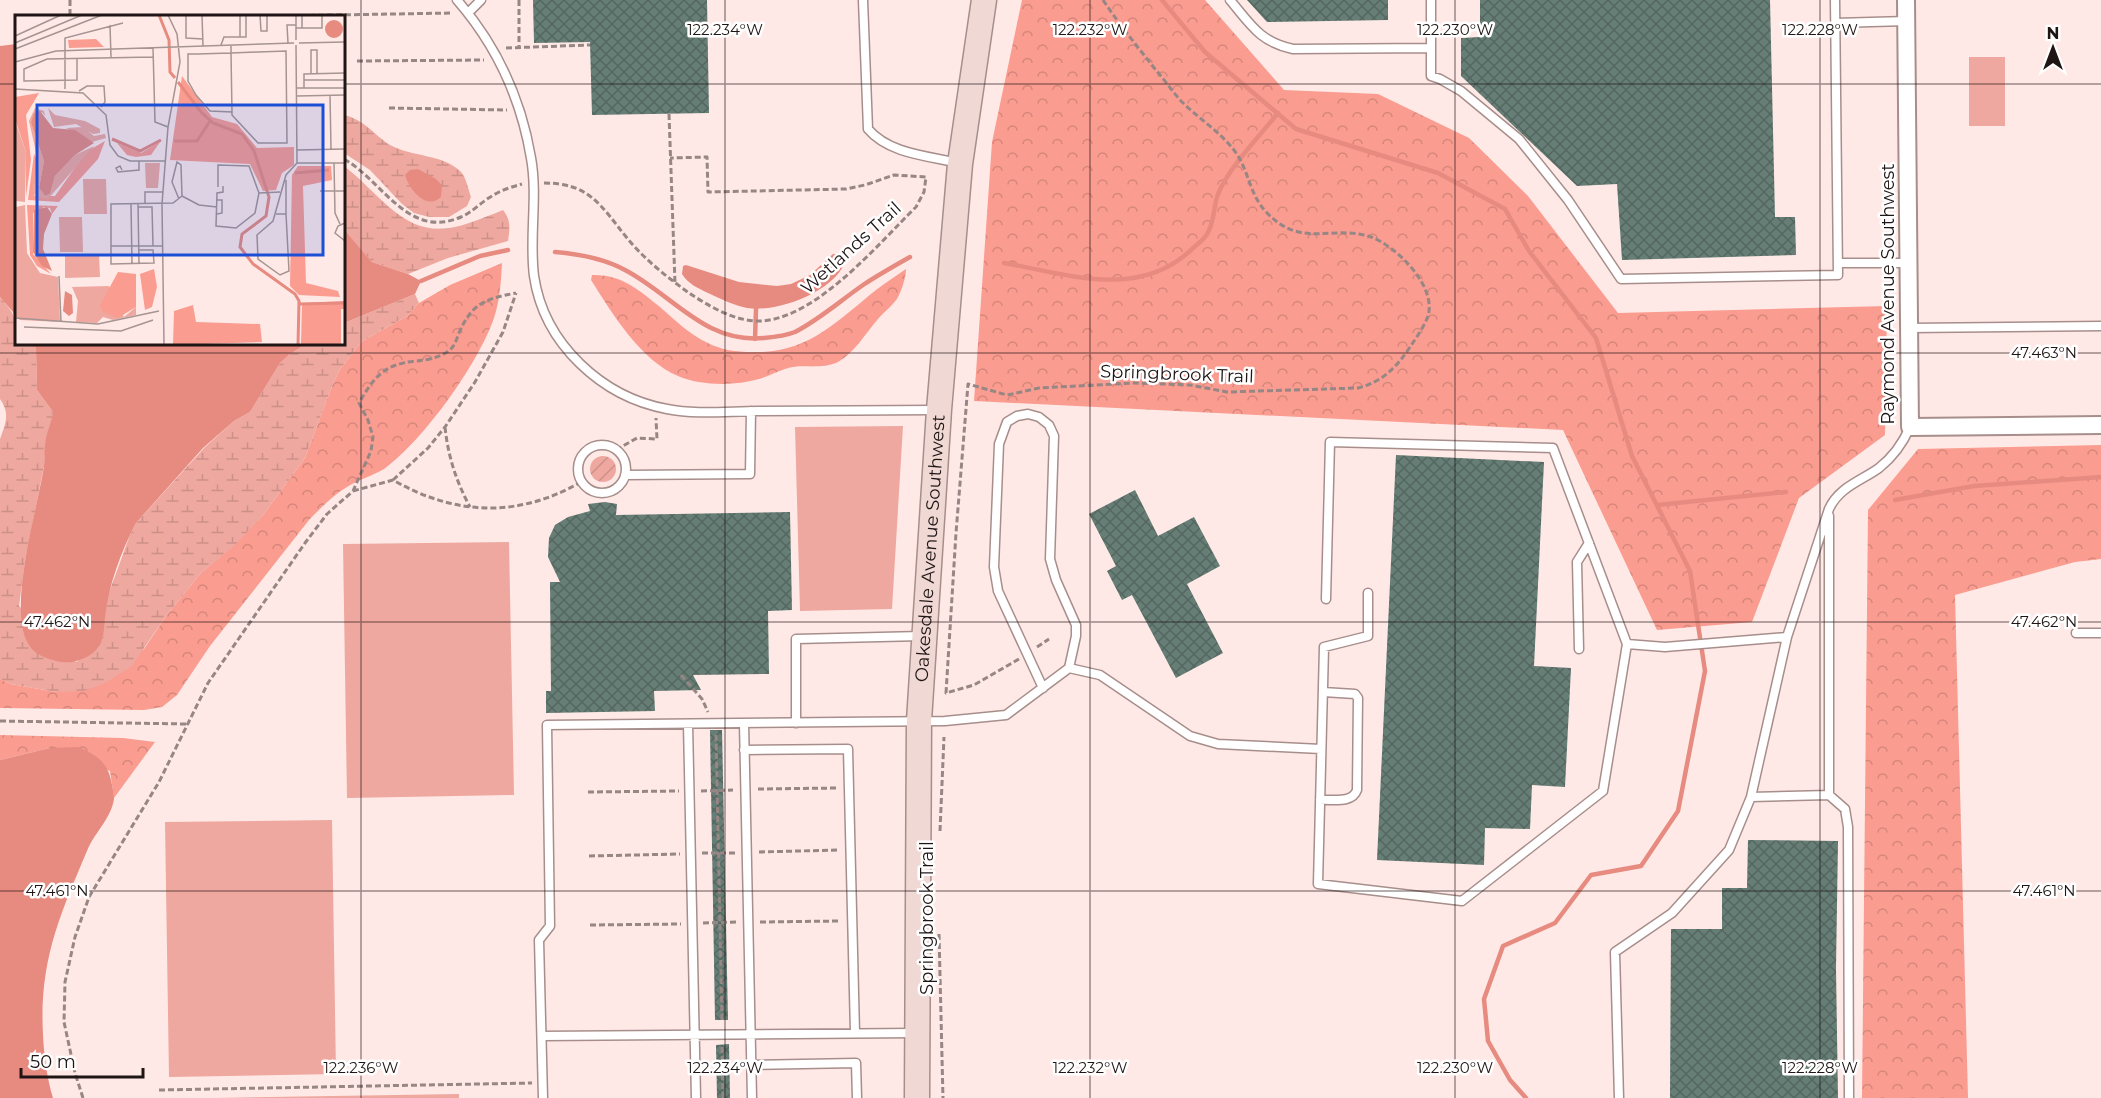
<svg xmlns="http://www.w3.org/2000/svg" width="2101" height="1098" viewBox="0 0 2101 1098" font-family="Montserrat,sans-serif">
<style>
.grass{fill:#eea89f}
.forest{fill:url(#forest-crowns)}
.wetland{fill:url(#wetland-marsh)}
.garden{fill:url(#garden-furrows)}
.water{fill:#e78b80}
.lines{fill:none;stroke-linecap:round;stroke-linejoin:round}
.stream{stroke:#e78b80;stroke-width:4.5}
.building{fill:url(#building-cross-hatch)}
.lane-casing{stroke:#a78e8b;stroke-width:11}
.street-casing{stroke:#a78e8b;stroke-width:20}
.secondary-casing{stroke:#a78e8b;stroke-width:27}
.path{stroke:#968684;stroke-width:3;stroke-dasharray:6 3;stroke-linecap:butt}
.lane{stroke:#fff;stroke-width:8}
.street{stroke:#fff;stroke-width:16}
.secondary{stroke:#f0d8d5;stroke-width:24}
.ticks{fill:none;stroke:#1e1514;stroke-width:1.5;stroke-opacity:0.45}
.labels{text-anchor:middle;stroke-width:5;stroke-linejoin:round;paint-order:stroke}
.street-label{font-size:18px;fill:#1e1514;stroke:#fff}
.inset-river{fill:none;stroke:#e78b80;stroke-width:3}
.inset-road{fill:none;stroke:#a59492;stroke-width:1.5}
.view{fill:#1d4ed8;fill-opacity:0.15;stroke:#1d4ed8;stroke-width:3}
.inset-edge{fill:none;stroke:#1e1514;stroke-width:3}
.ticks-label{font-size:15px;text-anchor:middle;fill:#1e1514;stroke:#fff;stroke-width:5;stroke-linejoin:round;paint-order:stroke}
</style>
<defs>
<pattern id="forest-crowns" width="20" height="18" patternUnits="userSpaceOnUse" patternTransform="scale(1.5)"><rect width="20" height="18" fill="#fa9c90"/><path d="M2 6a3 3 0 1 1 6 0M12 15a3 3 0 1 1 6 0" fill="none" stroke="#d6867b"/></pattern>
<pattern id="wetland-marsh" width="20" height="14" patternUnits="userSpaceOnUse" patternTransform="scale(1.5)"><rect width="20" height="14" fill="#eea89f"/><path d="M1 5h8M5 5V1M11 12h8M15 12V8" fill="none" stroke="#cc9088"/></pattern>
<pattern id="garden-furrows" width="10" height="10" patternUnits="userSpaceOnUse" patternTransform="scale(1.5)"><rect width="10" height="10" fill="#eea89f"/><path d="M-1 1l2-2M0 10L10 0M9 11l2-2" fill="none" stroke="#cc9088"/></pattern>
<pattern id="building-cross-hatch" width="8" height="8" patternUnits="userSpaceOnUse" patternTransform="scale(1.5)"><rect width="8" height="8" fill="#667e76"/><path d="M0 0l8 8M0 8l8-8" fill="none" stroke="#536660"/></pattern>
</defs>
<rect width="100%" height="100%" fill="#ffe9e6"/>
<!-- grass -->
<path class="grass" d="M1969,57h36v69h-36z
M903,426l-11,183 -92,2 -5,-184z
M509,542l5,253 -167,3 -4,-254z
M332,820l4,254 -167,3 -4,-255z
M459,1094v4h-243z"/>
<!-- forest -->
<path class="forest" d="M1022,0h183l79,90 94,4 91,44 59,58 90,117 269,-7 -2,129 -86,63 -47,124 -95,8 -94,-200 -589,-29 18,-259z
M502,263c-1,18 -2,37 -8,55 -16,46 -70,122 -110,151 -12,7 -26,11 -37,18 -15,9 -27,22 -38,33l-99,126 -33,49 -15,12 -18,3 -144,-2v-29l11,5 45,8 88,-43 22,-33 34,-42 34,-29 29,-30 42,-57 27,-72 7,-15 22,-29 46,-26 12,-13 31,-18z
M906,269c0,9 -5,23 -9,30 -6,8 -13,13 -19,20 -13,15 -23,33 -40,43 -14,7 -31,3 -45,5 -12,2 -23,9 -34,12 -24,7 -58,7 -81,-3 -38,-16 -66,-63 -87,-96l1,-5c29,-1 47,15 68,32 15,13 30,28 48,36 13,7 29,9 44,9 55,2 84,-30 124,-62 9,-7 20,-14 30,-21z
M2101,445v114l-26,3 -120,33 13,503h-106l6,-588 50,-61z
M0,735l123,3 32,4 -41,56 -4,-27 -60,-23 -50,12z"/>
<!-- wetland -->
<path class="wetland" d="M344,115c21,5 29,19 46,30 22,12 52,9 70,26 6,5 8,18 11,26l-4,9 -18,11h-20l-15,-4 -12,-9 -32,-34 -26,-17z
M344,166c16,12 29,27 44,40 41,37 70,22 115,4 8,10 7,18 5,31l-60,17 -40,16 -36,-12 -28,-33z
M415,294l4,9 -12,13 -46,26 -22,29 -7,15 -27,72 -42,57 -28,30 -35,29 -34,42 -35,51 -26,16 -21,8 -28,1 -45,-8 -11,-5v-240c6,-16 10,-26 0,-40v-102c17,19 16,22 16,47h16l4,4 1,42 16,22 -2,14 -5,13 -2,27 -19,95 -6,45 57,56 22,-14 4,-9 5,-41 23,-63 6,-12 68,-75 30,-27 16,-9 30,-49 10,-9 16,-10h38v-21z"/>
<!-- garden -->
<path class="garden" d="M590 469a13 13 0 1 1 26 0a13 13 0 1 1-26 0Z"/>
<!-- water -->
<path class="water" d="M16,44v279l-3,-11 -13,-15v-251z
M418,169l18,10 6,6 -1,12c-15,14 -32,-8 -36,-22l5,-5z
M344,229l28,33 36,12 13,7 -6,13 -71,29z
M833,254h7l6,6c-10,31 -68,53 -99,48 -14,-3 -26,-9 -39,-15 -10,-5 -20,-9 -26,-19l1,-8 3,-1 53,17 38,4 14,-2 19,-9z
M32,344h274l-16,10 -10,9 -30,49 -16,9 -31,27 -67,75c-15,29 -28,63 -31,95 -1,9 -1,24 -8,31 -10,11 -27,16 -41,12 -10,-3 -21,-6 -27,-16 -23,-35 9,-138 15,-179 1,-9 0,-19 2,-28 2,-9 6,-17 7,-26l-16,-22 -1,-42z
M79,747c20,10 29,15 33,38 1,5 2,10 2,14 -3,20 -20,34 -27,52 -28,66 -48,111 -44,184 1,21 4,43 10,63h-53v-338l50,-12z"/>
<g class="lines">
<!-- stream -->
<path class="stream" d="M1162,0l43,52 91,77 142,44 67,36 24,42 67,87 36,118 58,115 15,100 -27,140 -37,55 -50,9 -36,48 -52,23 -19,53 4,42 22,39 16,18
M555,252c25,2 48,6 70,18 48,25 80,74 139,68 11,-1 21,-2 31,-6 25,-13 45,-31 68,-47 15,-10 31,-19 47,-28
M1004,263c63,11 134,37 187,-13 5,-5 13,-10 16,-16 8,-12 6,-27 11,-40 12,-28 41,-57 60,-81
M421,281l59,-25 28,-6
M755,339l1,-30
M1895,500l79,-14 127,-9
M1657,505l129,-13"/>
</g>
<!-- building -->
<path class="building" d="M533,0h174l2,113 -117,2 -2,-73 -56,1z
M1247,0h141v20l-121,2z
M1480,0h290l5,217h20l1,38 -174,5 -5,-76 -40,2 -116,-110v-38l19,-1z
M1396,455l148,7 -10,204 37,2 -6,119 -33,-2 -2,44 -45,-1 -1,37 -107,-5z
M1135,490l23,46 36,-19 26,49 -33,18 36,69 -47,25 -44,-83 -10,5 -15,-29 9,-5 -27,-52z
M605,502l12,2 -1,11 174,-3 2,98 -24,1 1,63 -76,1 8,15 -47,1 1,20 -109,2v-22h5l-1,-109h10l-12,-25 1,-19 6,-13 13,-8 22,-6 -2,-7z
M710,730h12l6,290h-13z
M1748,840l90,1 -2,127 2,130h-168l1,-169h51v-41h25z
M729,1044l1,54h-13l-1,-53z"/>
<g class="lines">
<defs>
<path id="lane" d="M457,0c40,46 64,98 74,158 7,39 -2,79 3,118 10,68 68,121 133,133 29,6 62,2 91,2 59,0 118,-1 178,-1
M863,0l5,129c21,25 61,27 91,34
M1230,0c21,25 30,42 63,49l138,-1
M1431,0v76l9,3 21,12 58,48 49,61 53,79 217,-4 -3,-275
M468,13l13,-13
M1835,23l72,-2
M1838,263h71
M1909,328l192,-2
M578 469a24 24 0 1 1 48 0a24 24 0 1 1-48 0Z
M625,475l125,-1 1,-63
M1326,599l4,-157 223,6 74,196 -24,147 -141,110 -144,-17 6,-237 44,-11v-43
M2076,633h25
M1627,644l38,3 122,-10
M1579,649l-2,-87 12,-19
M1069,668l31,7 90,61 28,8 103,5
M744,723l8,375
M796,723v-84l126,-3
M688,724l8,374
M744,750l104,-1 7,284
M1829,795l16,14 3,18 1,271
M1751,797l78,-2v-279
M1320,800c12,-1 32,4 37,-10l1,-92 -3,-4 -32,-2
M542,1036l374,-3
M751,1065l105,-2 1,35
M543,1098l-4,-158 11,-14 -3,-201 398,-4 61,-6 63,-47 7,-32v-11l-20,-45 -6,-21 4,-123 -5,-11 -10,-8 -11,-3 -11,2 -10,6 -8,22 -5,123 4,24 45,97
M1619,1098l-4,-146 57,-39 57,-63 22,-53 36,-160 42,-128c10,-22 32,-28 50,-41 14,-11 24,-25 31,-41"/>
<path id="street" d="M1906,0l4,427 191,-2"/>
<g id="secondary">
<path id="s1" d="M917,1098l2,-377 20,-311 21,-246 24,-164"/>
</g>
</defs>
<!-- lane casing -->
<use href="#lane" class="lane-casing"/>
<!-- street casing -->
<use href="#street" class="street-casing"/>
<!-- secondary casing -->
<use href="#secondary" class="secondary-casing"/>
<!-- path -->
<path class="path" d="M70,0v16
M519,0v46
M273,16l179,-3
M506,48l84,-3
M357,61l127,-1
M389,108l118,2
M669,114l6,169
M344,159c39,22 64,81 117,58 12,-5 20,-15 31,-21 9,-6 20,-9 30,-12
M544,183c46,0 57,23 83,55 17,21 40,39 62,55 20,13 46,29 72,28 56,-3 117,-77 155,-114l8,-15 2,-15 -32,-2 -29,10 -19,4 -138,3 -1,-35 -37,1
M445,427c3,29 11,54 25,80
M616,450l21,-12 20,1 -1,-21
M393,480l35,-32 17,-21 30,-45 28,-50 13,-39
M353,491l40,-11c63,36 125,38 188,2
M1037,647l12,-8
M1019,659l-45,26 -28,8 10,-160 12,-149 39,11 32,-7 96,-5 55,2 37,7 131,-4c24,-6 38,-20 52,-41 6,-9 14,-20 18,-31 9,-30 -32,-70 -57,-79 -39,-13 -68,12 -103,-23 -20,-20 -18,-43 -34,-64 -15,-19 -36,-32 -53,-49 -9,-10 -17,-22 -26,-32 -18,-23 -36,-45 -52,-69
M681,675l21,24 6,13
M0,721l187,3
M716,735l6,287
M758,789l80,-1
M701,791l32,-1
M588,792l91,-1
M940,831l4,-94
M759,852l80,-2
M702,853h35
M589,856l91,-2
M760,922l80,-1
M703,923l35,-1
M590,925l91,-1
M939,934l4,164
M722,1047l1,51
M159,1090l373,-7
M83,1098l-8,-25 -11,-51 1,-40 10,-45 14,-40 70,-115 49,-99 97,-140 22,-29 26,-23 18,-40 2,-14 -5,-17 -9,-17c15,-26 25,-39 57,-42 10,-1 22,-3 31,-9 7,-4 9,-11 12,-19 13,-30 26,-34 57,-40"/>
<!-- lane -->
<use href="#lane" class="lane"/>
<!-- street -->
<use href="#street" class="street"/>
<!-- secondary -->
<use href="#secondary" class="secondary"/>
</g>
<!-- ticks -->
<path class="ticks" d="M361,0v1098M725,0v1098M1090,0v1098M1455,0v1098M1820,0v1098M0,84h16M344,84h1757M0,353h2101M0,622h2101M0,891h2101"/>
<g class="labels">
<!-- street labels -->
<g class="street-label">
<text transform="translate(851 248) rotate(-42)" y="6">Wetlands Trail</text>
<text transform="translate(1888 294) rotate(-90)" y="6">Raymond Avenue Southwest</text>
<text transform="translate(1177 374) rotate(2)" y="6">Springbrook Trail</text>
<text dy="6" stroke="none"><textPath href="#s1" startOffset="550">Oakesdale Avenue Southwest</textPath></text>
<text transform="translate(927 918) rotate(-90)" y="6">Springbrook Trail</text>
</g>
</g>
<!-- overview -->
<g transform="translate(15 15)">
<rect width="330" height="330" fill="#ffe9e6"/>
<path d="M0,106l11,31 -1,50 -9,-1zM130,148h15l-2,25h-12zM68,164h23l1,35h-23zM10,190l2,48 13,20 18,4 2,45 -40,-2 -5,-4 1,-109zM44,202h23l1,35h-23zM84,239l1,23 -35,1v-23zM94,271l15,31 12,-10v8l-23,5 -10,-3 -6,6 -21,-1 2,-21 -6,-14z" fill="#eea89f"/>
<path d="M81,24l8,8 -35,1 -1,-8zM167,61l30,41 25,7 20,24 37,-1v18l-12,8 -6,17 -13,1 -13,-27 -80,-4zM24,78l-13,22 5,45 -5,37v-45l-11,-33v-22zM90,126l-7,18 -39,43 -31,-2 6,-46 4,8 -4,34h21l31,-44zM145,127l-9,13 -15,2 -9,-2 -10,-12 24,10zM283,151h33l1,14 -29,6 3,97 32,8 2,6 -41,-2 -9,-9 2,-111zM12,190l31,1 -6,8 -2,-6 -6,-1 -11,6v41l18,20 -14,-8 -7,-11zM139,254l3,18 -5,20 -7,3 -5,-36zM103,257l18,2v33l-18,11 -15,-6 -3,-7zM330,286v8h-4v36h-40l1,-42zM178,290l3,17 64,2 2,18 -89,3 1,-34z" fill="#fa9c90"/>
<path d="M20,93l9,3 1,5 -3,-4 -11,11 13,38 -5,27 6,8 5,-2 5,-18 20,-21 19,-9 -46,53 -13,-2 -2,-8 5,-28 -9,-40zM33,93l7,7 30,6 15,8v4l-7,1 -17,-10 -22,3zM68,112l11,9 11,-2 1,4 -14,4 -26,-14z" fill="#eea89f"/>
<path d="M310 14a9 9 0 1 1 18 0a9 9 0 1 1-18 0ZM25,96l13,17 22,2 19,13 -19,12 -20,21 -5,18 -5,2 -6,-8 5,-27 -13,-38 3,-10zM32,192l5,7 -8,20 -1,15 9,22 -10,-5 -9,-14 1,-42zM50,276l7,4 1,18 -4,3 -6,-5z" fill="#e78b80"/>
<path class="inset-river" d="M144,0l10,25 1,32 5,6M163,67l23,30 12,11 29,11 12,17 15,46 -3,19 -24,18 -2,13 13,17 42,30 4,7 -1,44M97,124l28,12 21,-11M159,126h23l13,-20M280,158l34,-3M284,289l46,-1"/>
<path class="inset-road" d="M171,0v23l17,1M187,0l1,31M245,0l1,16h6v-16M281,0v25M95,10l1,32M281,13h6v-13M287,13h20v-13M0,21l46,-21M225,22v-22M0,28l67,-28M273,28l-1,-18h9M284,28l46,-1M206,30l3,-8h22v-22M216,30v8l1,59v3l26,28h29l-1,-92 -28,1 -27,1 -34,1h-9v27l8,14 14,16 22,1M138,33l2,74 13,5M0,34l87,-34M62,43v22l-53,1v-12l23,-10 106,-2M0,47l41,-11 238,-8M296,58v-23h6v23M289,65h41M282,73h48M289,73v-14l41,-1M0,74l68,4 23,22 4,30 8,11 12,5h35M50,74v-51l58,-15M64,76l8,-5h17l1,16 -4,5M315,80l1,54M282,81l48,-1M282,135l48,-1M282,148h48M319,148l1,50 5,11M107,155l-2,-4 -4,2 2,4 21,-2v-9M203,172v-22l31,1 10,27 -4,20 -19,15 -20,-2 1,-33 6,-1v-6M305,176h25M244,178l21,-1M167,181l17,9 18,2M164,184l-7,-17 5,-20 4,3 1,31M116,189l1,60M123,189l1,59M130,189v-12h18M123,192h14l1,39M202,199l5,-1v-13h-5M261,199h10v-34M271,199l3,57 -9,4 -22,-16 -1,-24 16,-14 13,-46 11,-12 -1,-118M330,208l-7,3 -3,7 10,8M96,231h51M124,235h14l1,13 -43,1v-60l62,-1 9,-7M330,238v39M44,261l2,47M0,303l83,6 61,-13M9,312l97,4 32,-11M149,330l-2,-141 6,-77 12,-65 -3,-28 -9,-19"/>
<path class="view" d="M22,90h286v150h-286z"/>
<rect width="330" height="330" class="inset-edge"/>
</g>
<g class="ticks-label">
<text x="725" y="35">122.234°W</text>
<text x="1090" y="35">122.232°W</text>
<text x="1455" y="35">122.230°W</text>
<text x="1820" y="35">122.228°W</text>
<text x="2044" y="358">47.463°N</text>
<text x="57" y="627">47.462°N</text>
<text x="2044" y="627">47.462°N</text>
<text x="57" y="896">47.461°N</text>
<text x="2044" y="896">47.461°N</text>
<text x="361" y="1073">122.236°W</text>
<text x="725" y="1073">122.234°W</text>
<text x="1090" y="1073">122.232°W</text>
<text x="1455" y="1073">122.230°W</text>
<text x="1820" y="1073">122.228°W</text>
</g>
<!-- north arrow -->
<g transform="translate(2053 48)" stroke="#ffffff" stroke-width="4.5" paint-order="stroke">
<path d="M0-4.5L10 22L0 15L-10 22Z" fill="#1e1514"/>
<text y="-9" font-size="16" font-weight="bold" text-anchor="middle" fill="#1e1514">N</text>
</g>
<!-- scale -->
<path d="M21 1068v9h122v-9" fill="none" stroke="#1e1514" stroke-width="3"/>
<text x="30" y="1068" font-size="18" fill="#1e1514" stroke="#ffffff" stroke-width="4.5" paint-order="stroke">50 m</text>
</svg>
